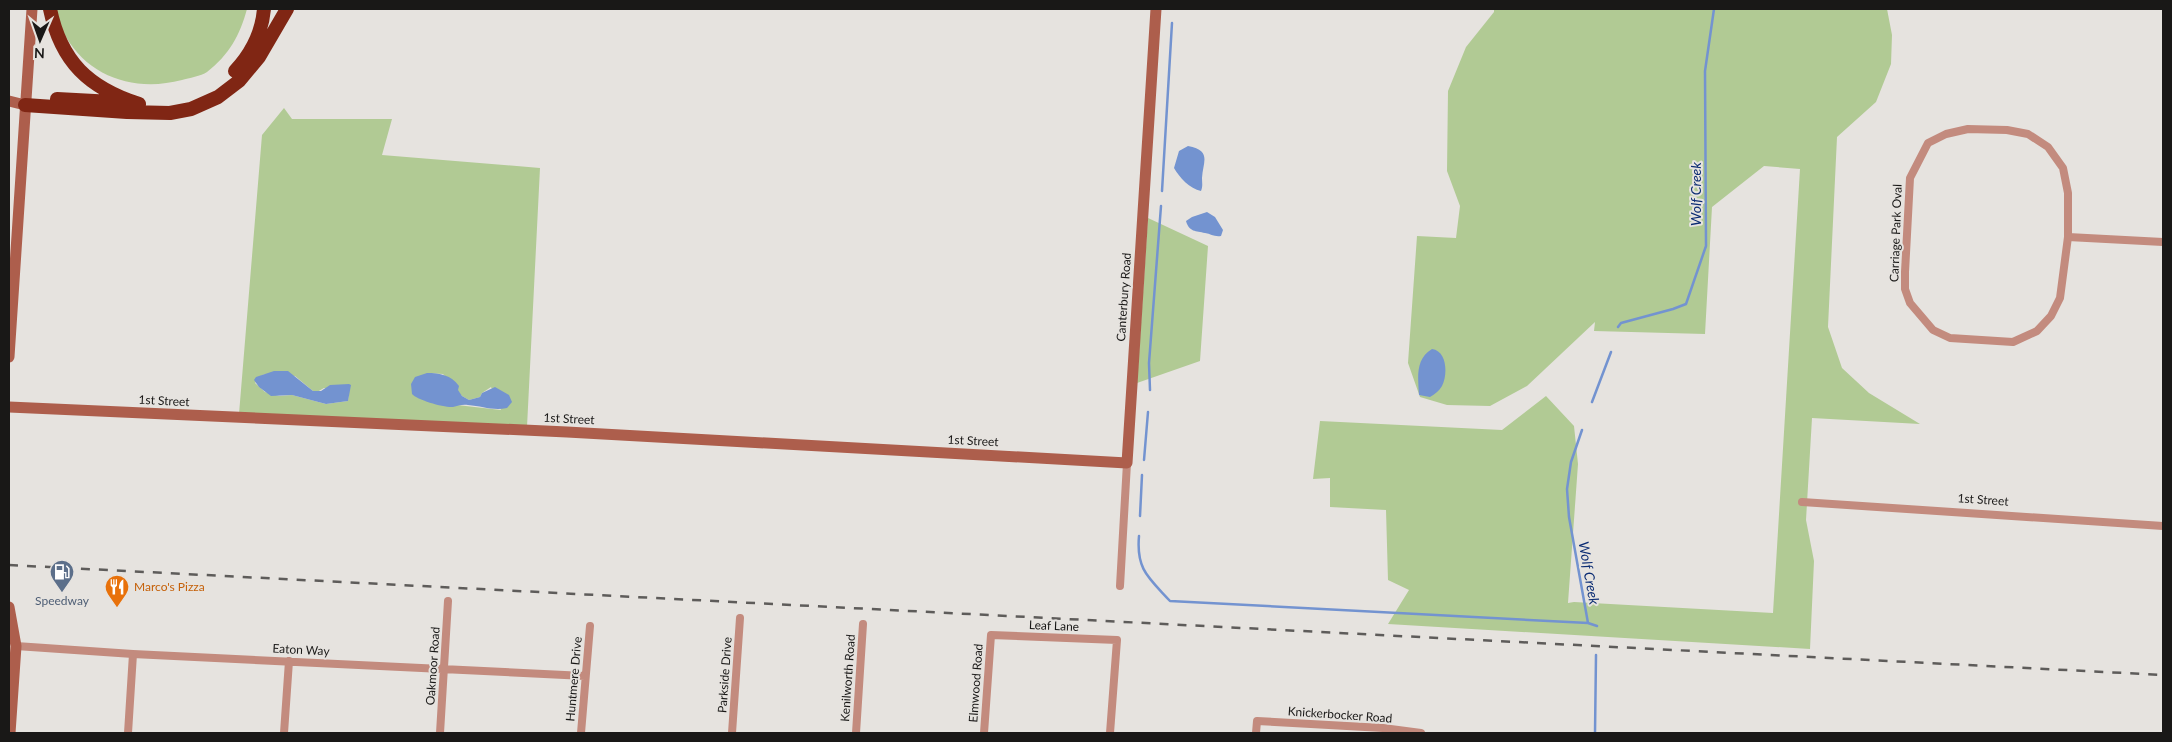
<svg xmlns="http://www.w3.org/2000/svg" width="2172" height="742" viewBox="0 0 2172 742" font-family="Lato,sans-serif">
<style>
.green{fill:#b1ca94;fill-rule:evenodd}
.water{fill:#7393d0}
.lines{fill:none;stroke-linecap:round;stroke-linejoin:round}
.stream{stroke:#7393d0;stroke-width:2.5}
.street{stroke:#c38b7e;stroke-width:8}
.secondary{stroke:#ad5e4c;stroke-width:11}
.highway{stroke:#802614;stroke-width:14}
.rail{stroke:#5e5c5a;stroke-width:2.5;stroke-dasharray:9 9;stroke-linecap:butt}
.labels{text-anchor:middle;stroke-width:4;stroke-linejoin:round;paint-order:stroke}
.street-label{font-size:12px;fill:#191817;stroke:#e6e3df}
.food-label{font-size:12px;fill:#c56008;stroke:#e6e3df;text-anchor:start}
.service-label{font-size:12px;fill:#4e5e75;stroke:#e6e3df}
.water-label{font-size:14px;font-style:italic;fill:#0b2c73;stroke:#e6e3df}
</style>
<rect width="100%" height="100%" fill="#e6e3df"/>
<!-- green -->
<path class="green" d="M55,9h192c-7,26 -18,46 -40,63 -6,4 -18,6 -25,8 -46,12 -92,-2 -116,-43 -6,-10 -10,-17 -11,-28z
M1494,9h393l5,26 -1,29 -15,38 -39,35 -9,190 14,41 27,25 51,31 -108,-6 -6,102 8,41 -4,88 -422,-25 21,-34 -21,-10 -2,-70 -56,-3v-29l-17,1 7,-58 182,9 44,-34 28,30 4,38 -10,139 6,-1 199,11 27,-444 -36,-3 -52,41 -7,127 -111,-3 1,-9 -68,64 -37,20 -43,-1 -27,-8 -12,-34 9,-127 39,2 4,-32 -13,-35 1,-80 18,-44 28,-35z
M284,108l8,11h100l-10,36 158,13 -13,259 -288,-13 23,-279zM427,373l16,1 19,22 7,4 11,-3 2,-4 9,-6 10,23 -44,-5zM269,374l26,2 18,15 4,1 7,-4 25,4 -1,9 -22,3 -34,-9 -13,1 -14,-4 -10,-9 7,-8z
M1148,218l60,28 -8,115 -63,22z"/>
<!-- water -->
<path class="water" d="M1188,146c24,5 15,15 14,32 0,5 1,8 -1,13 -11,-2 -22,-14 -27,-23l5,-17z
M1207,212l8,5 8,13 -2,6c-7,1 -10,-2 -16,-3 -9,-2 -16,-1 -19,-12l6,-4z
M1432,349c15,2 16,25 10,37 -3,5 -7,8 -12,11l-11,-2c-1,-17 -4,-36 13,-46z
M274,371h14l25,20h8l9,-6 19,-1 2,1 -3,16 -22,3 -34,-9 -21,1 -12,-9 -5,-7 2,-3z
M427,373c13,0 24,2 32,13l-1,4 4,6 7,4 11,-3 2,-4 13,-6 14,8 3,7 -5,6c-14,3 -25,-2 -39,-3 -6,-1 -10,1 -15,2 -8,1 -36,-7 -41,-13l-1,-10 4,-7z"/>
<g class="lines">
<!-- stream -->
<path class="stream" d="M1162,191l10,-168
M1618,327l3,-4 52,-14 13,-5 20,-58 -1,-175 9,-62
M1150,390l-1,-27 12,-157
M1592,402l19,-50
M1582,430l-11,32 -4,27 2,28 19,106 9,3
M1144,460l4,-48
M1140,516l2,-41
M1139,536c-3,34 10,42 31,65l418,22
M1595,733l1,-78"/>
<!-- street -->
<path class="street" d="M1968,129l39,1 21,4 20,13 15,21 5,25v44l-8,61 -9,18 -14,15 -24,11 -63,-4 -17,-8 -23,-27 -5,-14v-17l5,-94 18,-35 18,-9z
M2068,237l95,5
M1802,502l361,24
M1120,586l7,-123
M16,646l117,8 452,22
M128,733l5,-79
M284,733l5,-72
M440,733l8,-132
M581,733l9,-107
M732,733l8,-115
M856,733l7,-109
M984,733l7,-98 126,5 -7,93
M1256,733l1,-12 126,7 38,5"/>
<!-- secondary -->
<path class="secondary" d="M9,101l16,4
M9,357l23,-348
M9,407l558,25 560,31 29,-454
M9,607l7,39 -6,87"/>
<!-- highway -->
<path class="highway" d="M50,9c11,53 39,79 89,95
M235,71c16,-17 27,-39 29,-62
M57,99l56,3
M25,105l102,7 43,1 21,-4 27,-12 21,-16 20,-24 28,-48"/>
<!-- rail -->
<path class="rail" d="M9,565l2154,110"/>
</g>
<!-- icons -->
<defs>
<symbol id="fuel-pin" viewBox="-11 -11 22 30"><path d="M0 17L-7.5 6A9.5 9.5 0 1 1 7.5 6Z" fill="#5c6f8a" stroke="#e6e3df"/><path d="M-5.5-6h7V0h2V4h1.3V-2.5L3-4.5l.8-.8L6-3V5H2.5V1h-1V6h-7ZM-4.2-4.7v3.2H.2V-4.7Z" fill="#fff"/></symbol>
<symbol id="restaurant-pin" viewBox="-11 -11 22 30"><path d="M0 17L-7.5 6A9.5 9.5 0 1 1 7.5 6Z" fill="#e8710a" stroke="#e6e3df"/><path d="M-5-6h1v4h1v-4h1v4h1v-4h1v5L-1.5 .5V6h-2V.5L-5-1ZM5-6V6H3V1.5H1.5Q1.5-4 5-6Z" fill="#fff"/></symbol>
</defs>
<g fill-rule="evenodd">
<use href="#fuel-pin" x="48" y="558" width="28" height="38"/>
<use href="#restaurant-pin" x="103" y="573" width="28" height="38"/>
</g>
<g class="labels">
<!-- street labels -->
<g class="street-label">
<text transform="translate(1896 233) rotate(-88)" y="4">Carriage Park Oval</text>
<text transform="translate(1124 297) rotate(-86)" y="4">Canterbury Road</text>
<text transform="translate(164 401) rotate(3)" y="4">1st Street</text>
<text transform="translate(569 419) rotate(3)" y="4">1st Street</text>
<text transform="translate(973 441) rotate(3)" y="4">1st Street</text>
<text transform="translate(1983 500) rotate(4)" y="4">1st Street</text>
<text transform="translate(1054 626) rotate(2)" y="4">Leaf Lane</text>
<text transform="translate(301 650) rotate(3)" y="4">Eaton Way</text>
<text transform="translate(433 666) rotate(-86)" y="4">Oakmoor Road</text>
<text transform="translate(725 675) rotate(-86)" y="4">Parkside Drive</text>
<text transform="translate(848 678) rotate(-86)" y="4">Kenilworth Road</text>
<text transform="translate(574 679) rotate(-85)" y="4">Huntmere Drive</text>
<text transform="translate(976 683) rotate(-86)" y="4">Elmwood Road</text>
<text transform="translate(1340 715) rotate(4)" y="4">Knickerbocker Road</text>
</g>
<!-- food labels -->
<g class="food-label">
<text x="134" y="591">Marco's Pizza</text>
</g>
<!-- service labels -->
<g class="service-label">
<text x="62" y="605">Speedway</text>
</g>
<!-- water labels -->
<g class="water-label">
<text transform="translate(1696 194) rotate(-90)" y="5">Wolf Creek</text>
<text transform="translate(1589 573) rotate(80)" y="5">Wolf Creek</text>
</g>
</g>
<!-- border -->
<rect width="2172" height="742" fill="none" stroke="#191817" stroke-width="20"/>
<!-- north arrow -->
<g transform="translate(40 40) rotate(182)" stroke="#e6e3df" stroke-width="4" paint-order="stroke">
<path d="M0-4L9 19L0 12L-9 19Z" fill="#191817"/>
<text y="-8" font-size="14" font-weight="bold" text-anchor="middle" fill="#191817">N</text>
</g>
</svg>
